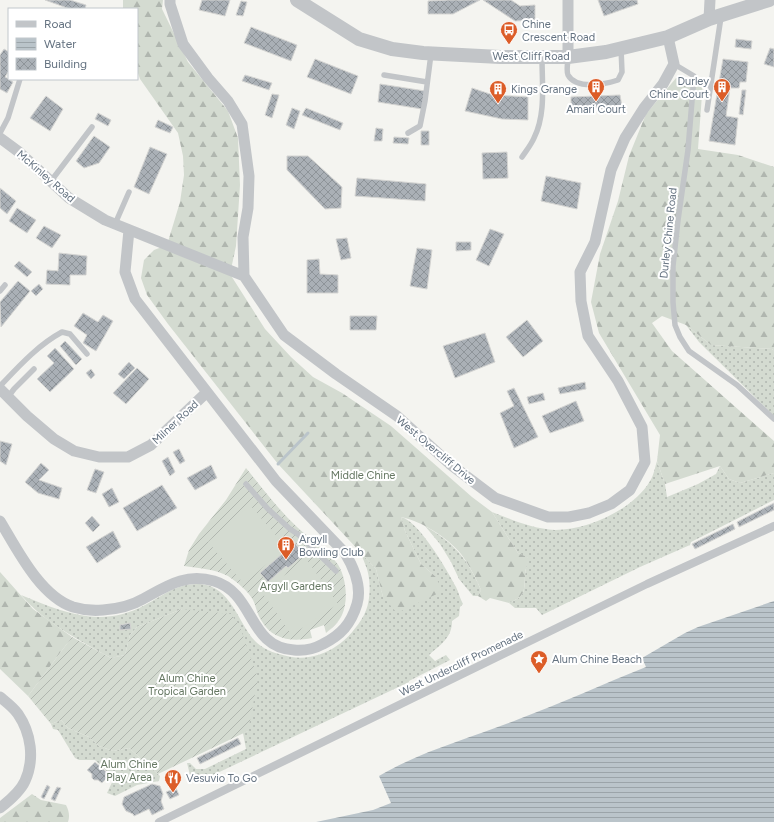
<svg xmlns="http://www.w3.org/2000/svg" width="774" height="822" viewBox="0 0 774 822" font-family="Figtree,sans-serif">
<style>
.grass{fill:url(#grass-dots)}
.forest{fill:url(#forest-firs)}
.garden{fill:url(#garden-furrows)}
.pitch{fill:#d4dbd1}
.water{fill:url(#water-rules)}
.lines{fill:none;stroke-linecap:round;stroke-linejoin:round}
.stream{stroke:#bac4ca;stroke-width:3}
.building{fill:url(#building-cross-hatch);stroke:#d5d5d3}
.service{stroke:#c2c5c8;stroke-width:5.5}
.pedestrian{stroke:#c2c5c8;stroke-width:8}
.minor{stroke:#c2c5c8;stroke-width:11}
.tertiary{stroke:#c2c5c8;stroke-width:14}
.labels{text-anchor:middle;stroke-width:4;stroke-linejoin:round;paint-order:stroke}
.poi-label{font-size:11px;fill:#647280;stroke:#fff;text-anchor:start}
.street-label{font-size:11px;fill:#647280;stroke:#fff}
.park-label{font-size:11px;fill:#657762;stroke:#fff}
</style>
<defs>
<pattern id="grass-dots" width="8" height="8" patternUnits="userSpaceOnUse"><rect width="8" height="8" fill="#d4dbd1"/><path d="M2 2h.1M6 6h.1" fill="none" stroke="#b0b6af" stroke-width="1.8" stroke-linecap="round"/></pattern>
<pattern id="forest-firs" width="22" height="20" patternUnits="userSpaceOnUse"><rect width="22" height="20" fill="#d4dbd1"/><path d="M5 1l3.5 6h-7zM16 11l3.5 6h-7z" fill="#b0b6af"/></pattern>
<pattern id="garden-furrows" width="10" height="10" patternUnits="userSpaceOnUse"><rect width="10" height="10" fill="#d4dbd1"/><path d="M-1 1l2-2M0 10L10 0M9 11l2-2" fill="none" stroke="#b0b6af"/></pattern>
<pattern id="water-rules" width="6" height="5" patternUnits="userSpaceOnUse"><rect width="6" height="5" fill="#bac4ca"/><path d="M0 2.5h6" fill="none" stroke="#9ba4a9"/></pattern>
<pattern id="building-cross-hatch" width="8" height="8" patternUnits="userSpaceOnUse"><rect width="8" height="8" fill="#aab0b6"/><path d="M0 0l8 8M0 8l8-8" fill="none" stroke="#8e9499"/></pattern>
</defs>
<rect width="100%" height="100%" fill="#f4f4f0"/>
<!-- grass -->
<path class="grass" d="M686,325l25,20 61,4 2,2v65l-75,-74z
M657,461l8,23 2,13 31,-13 18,-10 4,-8 9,13 11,4 34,-10v27l-83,42 -1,3 -50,22 -98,48 -6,-7h-21l-6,-5c16,-7 15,-10 16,-26 0,-7 2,-13 3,-19l-10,-5 -26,-41c20,8 41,17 63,18 32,0 78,-20 95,-49 4,-6 5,-14 7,-20z
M401,517c18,4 46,53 55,70 3,6 4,12 7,17l-3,3 -1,9 -7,5c0,17 -11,23 -23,34l6,6 11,-6 4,5 -41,21v1l-198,94 -7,-1 -13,4 -4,-16h3l6,6h9l41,-20 -3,-16 5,-2 -66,-122 -45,18 -7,8 -5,20 -14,3c-32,-18 -66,-35 -90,-63 41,17 80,34 124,10 19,-10 32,-22 55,-21 31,2 38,39 55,57 6,6 15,11 24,13 36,12 67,-7 85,-39 6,-11 7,-29 4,-42 -1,-6 -5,-13 -7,-20l15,16 7,28 52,-21 -14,-12 -16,-33z
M425,526c30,18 42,32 56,64l-3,6h-5l-14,-17 -8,-17 -11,-18z
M61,720l7,8 21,9 10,9 14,5 16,-3 31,28 -1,5 -22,4 -22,11 -8,-3 7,-15 -19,-18h-16l-4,-2 -17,-28 -5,-1 -2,-5z"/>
<!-- forest -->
<path class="forest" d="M123,0h40l-1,9 26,53 40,49 10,27 2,47 -4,61 -6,28 35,55 26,28 22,20 29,16 49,33 81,71 20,15 26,41 11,5c-2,6 -4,12 -4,18 -1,17 0,20 -16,27l-19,-5 -4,3 -8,-5 3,-6c-4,-10 -13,-27 -20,-36 -14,-17 -38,-32 -60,-37l4,14 16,33 14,12 8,15 -46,22 -14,-16 -7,-28 -98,-105 -110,-140 -21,-29 -6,-17 3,-18 10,-10 13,-5 13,-43 4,-27 -1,-19 -5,-23 -38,-54 -3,-9v-61h-14z
M676,78l27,3 -5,68 40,6 36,12v184l-2,-2 -61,-4 -25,-20 -24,-9 -10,7 20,28 102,90v32l-34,10 -11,-4 -9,-13 -55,18 -8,-23 3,-26 -61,-102 -8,-31 9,-48 18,-53 11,-45 17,-42z
M0,572l33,37 39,28 -44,59 -28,-27z
M32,794l9,6 25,5c3,6 4,11 2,17h-68v-4z"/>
<!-- garden -->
<path class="garden" d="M246,468c17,21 32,41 51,59 13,12 28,21 39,35 10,12 13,38 6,53 -3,7 -10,13 -16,18l-2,-8 -14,5 2,8c-20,4 -40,2 -51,-18 -4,-6 -5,-14 -8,-20 -5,-9 -16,-18 -25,-24 -13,-7 -30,-8 -44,-10l5,-16 10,-16 27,-34z
M182,609l49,5 9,13 18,51 -10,53 -90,43 -29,-26 -16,3 -14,-5 -10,-9 -21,-9 -7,-8 -10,4 -23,-28 44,-59 39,21 14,-3 5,-20 7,-8z"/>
<!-- pitch -->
<path class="pitch" d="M250,505l36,42 -42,37 -36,-42z
M307,560l31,44 -46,31 -31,-44z"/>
<!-- water -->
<path class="water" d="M774,601v221h-458l57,-12 18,-7 -12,-27c44,-26 93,-38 140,-57 43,-16 84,-35 127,-52l-4,-9 43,-25 13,-6z"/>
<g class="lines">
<!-- stream -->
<path class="stream" d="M278,464l30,-31"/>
</g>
<!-- building -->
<path class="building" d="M45,0h25l16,5 -1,4h-15z
M202,0h28l-5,16 -26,-6z
M450,0h30l-27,14h-25v-13z
M483,0h28l9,6 15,-1v15l-20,1z
M598,0h39l1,4 -34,12z
M241,1l6,1 -4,14 -7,-1z
M251,27l46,18 -6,16 -47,-18z
M736,39l16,2 -1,8 -16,-2z
M770,48l4,1v18l-10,-3z
M4,49l5,3v18l-4,7 8,5 -6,11 -7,-4v-34z
M315,59l43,17 -7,18 -44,-17z
M723,59l25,3 -2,20h-6l-1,6h-9l-4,28 12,2 -3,27 -26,-4z
M245,75l27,8 -3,7 -27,-9z
M380,84l45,7 -3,18 -44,-7z
M472,88l21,7 35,2v23l-26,-1 -37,-8z
M742,90h4l-3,25 -4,-1z
M272,94l7,1 -7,23 -7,-3z
M620,95l2,12 -51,4v-14z
M46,96l17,13 -13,22 -20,-13z
M292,108l8,3 -6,18 -8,-4z
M306,108l37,15 -3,7 -38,-15z
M98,113l13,7 -3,6 -13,-7z
M158,120l15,7 -3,6 -15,-6z
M376,128l7,1 -1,12h-8z
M421,131h8v14h-8z
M94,136l16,11 -11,16 -15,5 -8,-7z
M394,137l15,1 -1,6 -15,-1z
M150,147l17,7 -18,40 -15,-7z
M507,152l1,26 -25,1 -1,-26z
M287,156h21l34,31 -1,21 -16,1 -38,-39z
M546,176l35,7 -4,26 -36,-8z
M357,178l69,6 -1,17 -70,-5z
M0,188l16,13 -9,13 -7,-6z
M17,208l19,12 -9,13 -18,-12z
M44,226l17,9 -9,13 -16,-10z
M490,229l14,5 -15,32 -13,-6z
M347,238l4,20 -10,2 -5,-21z
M456,242h15v8l-15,1z
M417,248l15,2 -5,39 -17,-3z
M59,253l28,3 -1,19h-16v10l-24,-1 1,-14 11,1z
M319,259l1,15 18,1v18h-31v-33z
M19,261l13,11 -5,5 -13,-11z
M18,281l12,10 -29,36 -1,-25z
M39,284l4,5 -7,7 -5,-5z
M83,313l15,9 5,-7 10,6 -17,30 -13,-8 4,-8 -13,-9z
M350,316h27l-1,14h-26z
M527,320l16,21 -20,16 -17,-20z
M485,333l10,29 -40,16 -12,-32z
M65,341l17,18 -6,6 -16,-19z
M55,348l19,21 -24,23 -13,-13 17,-16 -7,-7z
M129,362l6,6 -11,11 -6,-5z
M137,368l12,11 -23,25 -13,-11z
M91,369l4,6 -4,4 -5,-6z
M585,382l1,7 -26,5 -2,-6z
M514,388l24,49 -24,11 -14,-35 14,-7 -7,-15z
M543,393l2,7 -16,4 -2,-7z
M576,401l8,20 -34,12 -8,-17z
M0,441l12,3 -6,21 -6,-4z
M179,449l6,12 -5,3 -7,-12z
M168,457l7,15 -5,4 -8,-15z
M41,463l8,7 -10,10 23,8 -3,11 -21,-6 -13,-11z
M211,465l6,13 -22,12 -8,-12z
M95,469l9,3 -8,21 -9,-3z
M162,485l15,23 -40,23 -14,-23z
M112,488l7,14 -10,5 -7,-13z
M774,503v7l-35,17 -2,-5z
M92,516l8,9 -7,7 -8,-9z
M733,524l2,5 -40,20 -3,-5z
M113,531l8,16 -24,16 -11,-16z
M292,540l12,14 -16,14 -2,-2 -18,16 -8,-9 30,-26 -2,-3z
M130,623l1,6 -11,1v-5z
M238,738l3,6 -41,20 -3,-6z
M95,762l15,13 -8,8 -4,-3h-4l-2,-2v-4l-5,-4z
M152,784l8,2 3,8 -2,7 3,8 -12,6 -3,-6 -15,7 -1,-2 -7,-3 -4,-7 2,-7z
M47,785l3,2 -6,12 -3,-2z
M57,787l4,1 -6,13 -4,-2z
M176,788l3,7 -9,4 -4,-7z"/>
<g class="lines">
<!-- service -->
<path class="service" d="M568,57c0,5 -2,14 0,18 8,15 38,9 50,5l4,-8 -1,-24
M674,64l20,12 -6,74 -10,70 -5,46v36l2,23 5,12 9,14 48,34 37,34
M384,75l43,7
M707,110l14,-93
M0,133l8,-15 12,-39
M408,133l12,-7 5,-25 6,-47
M522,157c4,-6 9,-12 12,-19 12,-24 8,-53 8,-80
M51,181l41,-54
M115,224l14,-32
M0,291l5,-6
M0,386c19,-20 38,-41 62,-54l8,2 17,20
M8,397l6,-8 20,-20
M246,484l22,25 22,20 9,6 37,36"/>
<!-- pedestrian -->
<path class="pedestrian" d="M159,822l488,-238 127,-58"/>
<!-- minor -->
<path class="minor" d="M170,0v4l13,40 25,34 20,23 14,23 7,52 -1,32 -5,29 1,39 40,59 52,39 61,42 53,48 45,34 53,19h21l20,-4 22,-9 19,-14 15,-28 -3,-35 -24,-46 -30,-45 -7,-35 -1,-29 15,-30 16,-72 14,-32 19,-30 19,-24 11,-20 -6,-27
M568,0v57
M709,19l1,-19
M0,138l19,14 50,46 36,22 139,56
M0,389l27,27 27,23 20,12 25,6h29l23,-12 55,-52
M0,521c17,28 40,75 73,86 10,3 20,4 30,3 14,-1 28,-4 40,-11 24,-13 42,-26 71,-18 41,12 34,67 80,69 11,1 20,-1 29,-6 18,-9 28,-20 34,-40 5,-17 -3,-36 -12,-51l-69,-72 -141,-182 -10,-27 4,-42
M0,697c6,5 13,10 18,17 13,19 17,45 7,67 -5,11 -16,20 -25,27"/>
<!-- tertiary -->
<path class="tertiary" d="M297,0l62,39 33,10 31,4 77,4h68l38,-5 62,-15 41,-18 60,-19"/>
</g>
<!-- icons -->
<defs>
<symbol id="bus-pin" viewBox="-11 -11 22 30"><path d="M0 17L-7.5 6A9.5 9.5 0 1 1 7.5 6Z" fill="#dc5d28" stroke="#fff"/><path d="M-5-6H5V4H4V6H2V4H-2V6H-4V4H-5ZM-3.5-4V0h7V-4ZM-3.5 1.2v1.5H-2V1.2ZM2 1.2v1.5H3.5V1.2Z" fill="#fff"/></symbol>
<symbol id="building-pin" viewBox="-11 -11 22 30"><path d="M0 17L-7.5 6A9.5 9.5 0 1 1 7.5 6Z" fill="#dc5d28" stroke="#fff"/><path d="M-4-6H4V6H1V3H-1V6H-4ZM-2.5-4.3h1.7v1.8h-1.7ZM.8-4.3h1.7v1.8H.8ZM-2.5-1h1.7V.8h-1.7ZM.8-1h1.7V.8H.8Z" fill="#fff"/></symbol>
<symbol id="sight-pin" viewBox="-11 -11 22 30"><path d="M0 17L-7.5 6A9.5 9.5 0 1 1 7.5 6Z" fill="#dc5d28" stroke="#fff"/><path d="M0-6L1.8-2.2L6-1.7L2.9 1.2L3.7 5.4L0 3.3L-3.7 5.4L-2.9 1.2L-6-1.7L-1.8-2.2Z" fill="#fff"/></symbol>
<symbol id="restaurant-pin" viewBox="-11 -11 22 30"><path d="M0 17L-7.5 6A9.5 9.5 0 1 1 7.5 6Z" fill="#dc5d28" stroke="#fff"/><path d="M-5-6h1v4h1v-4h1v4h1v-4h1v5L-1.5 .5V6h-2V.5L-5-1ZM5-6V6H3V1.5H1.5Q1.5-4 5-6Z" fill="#fff"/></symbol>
</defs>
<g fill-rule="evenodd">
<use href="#bus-pin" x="499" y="20" width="20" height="27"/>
<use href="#building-pin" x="586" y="77" width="20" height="27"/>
<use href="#building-pin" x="712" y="77" width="20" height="27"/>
<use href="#building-pin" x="488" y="79" width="20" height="27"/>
<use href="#building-pin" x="276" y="535" width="20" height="27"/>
<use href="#sight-pin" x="529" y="649" width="20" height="27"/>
<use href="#restaurant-pin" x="163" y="768" width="20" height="27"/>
</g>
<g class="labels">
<!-- poi labels -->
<g class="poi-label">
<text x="522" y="28">Chine<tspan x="522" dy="13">Crescent Road</tspan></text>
<text x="709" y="85" text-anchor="end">Durley<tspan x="709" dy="13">Chine Court</tspan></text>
<text x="511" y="93">Kings Grange</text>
<text x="596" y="113" text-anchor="middle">Amari Court</text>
<text x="299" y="543">Argyll<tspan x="299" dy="13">Bowling Club</tspan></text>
<text x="552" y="663">Alum Chine Beach</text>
<text x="186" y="782">Vesuvio To Go</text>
</g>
<!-- street labels -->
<g class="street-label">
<text x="531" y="60">West Cliff Road</text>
<text transform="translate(46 176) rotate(41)" y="4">McKinley Road</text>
<text transform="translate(668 233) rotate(-84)" y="4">Durley Chine Road</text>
<text transform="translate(175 422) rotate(-43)" y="4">Milner Road</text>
<text transform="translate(436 450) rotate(40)" y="4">West Overcliff Drive</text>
<text transform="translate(461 663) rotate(-26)" y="4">West Undercliff Promenade</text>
</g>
<!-- park labels -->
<g class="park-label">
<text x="363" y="479">Middle Chine</text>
<text x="296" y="590">Argyll Gardens</text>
<text x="187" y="682">Alum Chine<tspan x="187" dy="13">Tropical Garden</tspan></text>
<text x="129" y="768">Alum Chine<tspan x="129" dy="13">Play Area</tspan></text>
</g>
</g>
<!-- legend -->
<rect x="8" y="8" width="130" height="72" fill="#ffffff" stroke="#c1c7cc"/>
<rect x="16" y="21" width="20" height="6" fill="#c2c5c8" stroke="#c1c7cc"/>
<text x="44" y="28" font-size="12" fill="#647280">Road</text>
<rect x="16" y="38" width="20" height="12" fill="url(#water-rules)" stroke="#c1c7cc"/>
<text x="44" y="48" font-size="12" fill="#647280">Water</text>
<rect x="16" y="58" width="20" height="12" fill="url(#building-cross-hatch)" stroke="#c1c7cc"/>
<text x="44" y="68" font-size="12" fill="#647280">Building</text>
</svg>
